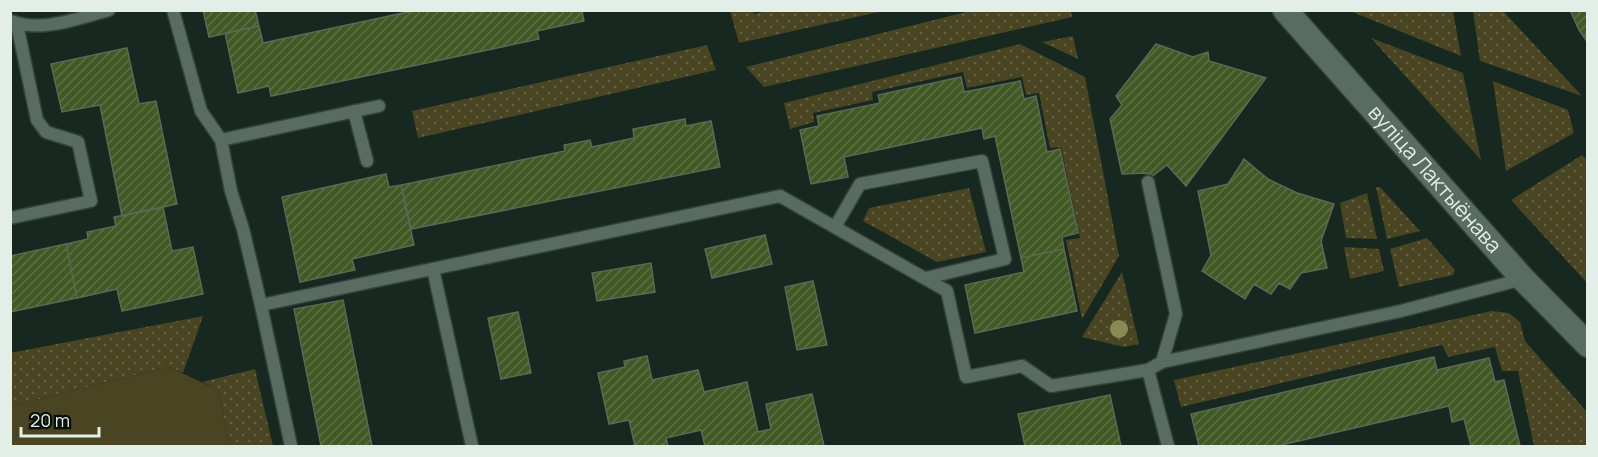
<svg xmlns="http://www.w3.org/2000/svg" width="1598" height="457" viewBox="0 0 1598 457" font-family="Manrope,sans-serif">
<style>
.grass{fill:url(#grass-dots)}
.pitch{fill:#494422}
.building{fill:url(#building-hatch);stroke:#5e6856;stroke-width:1.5}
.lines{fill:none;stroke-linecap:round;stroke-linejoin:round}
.service-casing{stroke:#34423a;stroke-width:15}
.minor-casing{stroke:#34423a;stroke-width:27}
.service{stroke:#586c62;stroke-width:12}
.minor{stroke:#586c62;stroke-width:24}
.tree{fill:#8a8a54}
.labels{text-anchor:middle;stroke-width:4.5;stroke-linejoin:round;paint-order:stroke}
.street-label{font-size:21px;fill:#e3eee8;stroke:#070f0b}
</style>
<defs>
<pattern id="grass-dots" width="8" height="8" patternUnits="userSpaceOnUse" patternTransform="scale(1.5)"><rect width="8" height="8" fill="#494422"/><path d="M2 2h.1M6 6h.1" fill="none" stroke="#635f42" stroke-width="1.8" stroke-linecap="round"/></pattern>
<pattern id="building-hatch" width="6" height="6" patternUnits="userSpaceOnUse" patternTransform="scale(1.5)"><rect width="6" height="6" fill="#405925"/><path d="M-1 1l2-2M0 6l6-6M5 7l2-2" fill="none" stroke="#5b7145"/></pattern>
</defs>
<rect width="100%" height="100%" fill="#16281f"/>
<!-- grass -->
<path class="grass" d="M770,10h113v1l-144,32 -9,-32h23l1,3z
M970,11h101l1,6 -308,70 -18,-20z
M1350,11h103l8,45z
M1473,11h30l79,85 -102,-35z
M1073,36l5,23 -36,-17z
M1371,38l92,35 18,87z
M1020,44l65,33 34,179 -37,63 -16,-79 14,-2 -19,-91 -11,1 -11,-55 -13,2 -4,-18 -55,11 -4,-16 -91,20 1,8 -60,13 1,9 -24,7 -6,-26z
M707,45l9,25 -298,68 -6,-27z
M1493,81l75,29 6,23 -68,38z
M1582,155l6,6 -1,122 -76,-83z
M1376,187h4l40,44 -33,8z
M969,188l17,64 -49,10 -74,-41 6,-13z
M1367,193l10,46 -31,-1 -6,-35z
M1427,238l28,32 -2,5 -54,12 -9,-38z
M1344,247l35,2 5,22 -34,8z
M1122,272l17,72 -15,3 -42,-10z
M1492,311l17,2 11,9 5,19 62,71v34h-53l-16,-75h-16l-7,-24 -47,10 -6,-12 -261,62 -7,-27z
M203,316l-20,57 -14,-6 -158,39 -1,-53z
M255,369l18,77h-43l-12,-56 -16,-8z"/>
<!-- pitch -->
<path class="pitch" d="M169,367l49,23 12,56h-219v-40z"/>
<!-- building -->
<path class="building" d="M203,10h52l4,16 -50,11z
M417,10h170l-5,2 2,9 -47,10 2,8 -268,57 -2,-10 -31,7 -13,-60 34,-7 4,17z
M1570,10h18v33l-9,-13z
M1156,44l37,13 15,-5 1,9 57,17 -80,108 -19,-21 -17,13 -4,-5 -24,1 -12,-55 12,-14 -6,-9z
M127,48l12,56 17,-3 21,103 -55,12 -22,-111 -38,7 -11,-48z
M961,77l3,15 56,-11 4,18 12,-3 11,56 13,-3 18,84 -16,4 2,12 -43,9 -26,-122 -11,3 -2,-11 -138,29 4,20 -37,7 -11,-54 19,-4 -2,-10 63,-13 -2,-8z
M685,119l1,7 25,-5 9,46 -309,62 -10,-44 164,-34 -1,-6 26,-5 2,7 42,-9 -1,-9z
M1244,159l24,20 29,14 37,11 -13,37 6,27 -26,5 -11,16 -11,-6 -8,11 -17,-10 -9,15 -43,-28 9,-16 -13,-64 30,-7z
M386,174l3,13 12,-2 13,60 -62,14 3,11 -55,12 -18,-85z
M163,207l9,44 21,-4 10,47 -81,17 -5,-22 -40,9 -11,-54 22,-5 -1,-7 29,-6 -2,-9z
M765,235l7,29 -60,14 -7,-29z
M66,244l11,54 -67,14v-56z
M1064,249l13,62 -102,22 -10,-48 59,-13 -3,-14z
M651,263l4,29 -58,9 -5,-28z
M813,281l14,64 -30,5 -12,-63z
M343,300l29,146h-51l-27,-137z
M518,312l13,61 -30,6 -13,-61z
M647,356l5,24 46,-10 6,22 43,-10 11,50 13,-3 -5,-25 46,-10 12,52h-119l-4,-16 -35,8 2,8h-33l-6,-26 -20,4 -11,-51 27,-6 -1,-6z
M1434,357l3,13 52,-12 6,24 9,-2 16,66h-49l-7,-27 -12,3 -3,-16 -172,40h-78l-8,-32z
M1110,395l11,51h-96l-7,-32z"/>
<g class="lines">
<defs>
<path id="service" d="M173,10l28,101 20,29 10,51 12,38 18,76 30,141
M11,21c30,12 68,-3 98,-11
M354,111l13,50
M221,140l158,-34
M1148,182l28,132 -14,48
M10,218l81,-17 -13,-59 -32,-10 -9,-12 -20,-96
M835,227l25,-43 122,-23 23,98 -79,19
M433,269l39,177
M261,305l519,-109 167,95 19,86 56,-11 29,20 97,-16 14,-8 239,-51 122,-32
M1148,370l20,76"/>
<g id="minor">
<path id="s1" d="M1285,10l238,269 65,66"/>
</g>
</defs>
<!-- service casing -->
<use href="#service" class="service-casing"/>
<!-- minor casing -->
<use href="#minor" class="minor-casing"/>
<!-- service -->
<use href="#service" class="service"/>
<!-- minor -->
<use href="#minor" class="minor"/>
</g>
<!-- trees -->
<circle class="tree" cx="1119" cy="329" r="9"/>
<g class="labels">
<!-- street labels -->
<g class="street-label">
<text dy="7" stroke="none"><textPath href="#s1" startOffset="226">вуліца Лактыёнава</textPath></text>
</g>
</g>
<!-- border -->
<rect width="1598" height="457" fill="none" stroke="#e3eee8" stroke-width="24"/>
<!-- scale -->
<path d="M21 427v9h78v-9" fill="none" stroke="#e3eee8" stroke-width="3"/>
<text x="30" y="427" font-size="18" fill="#e3eee8" stroke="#070f0b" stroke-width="4.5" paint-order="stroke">20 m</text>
</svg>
